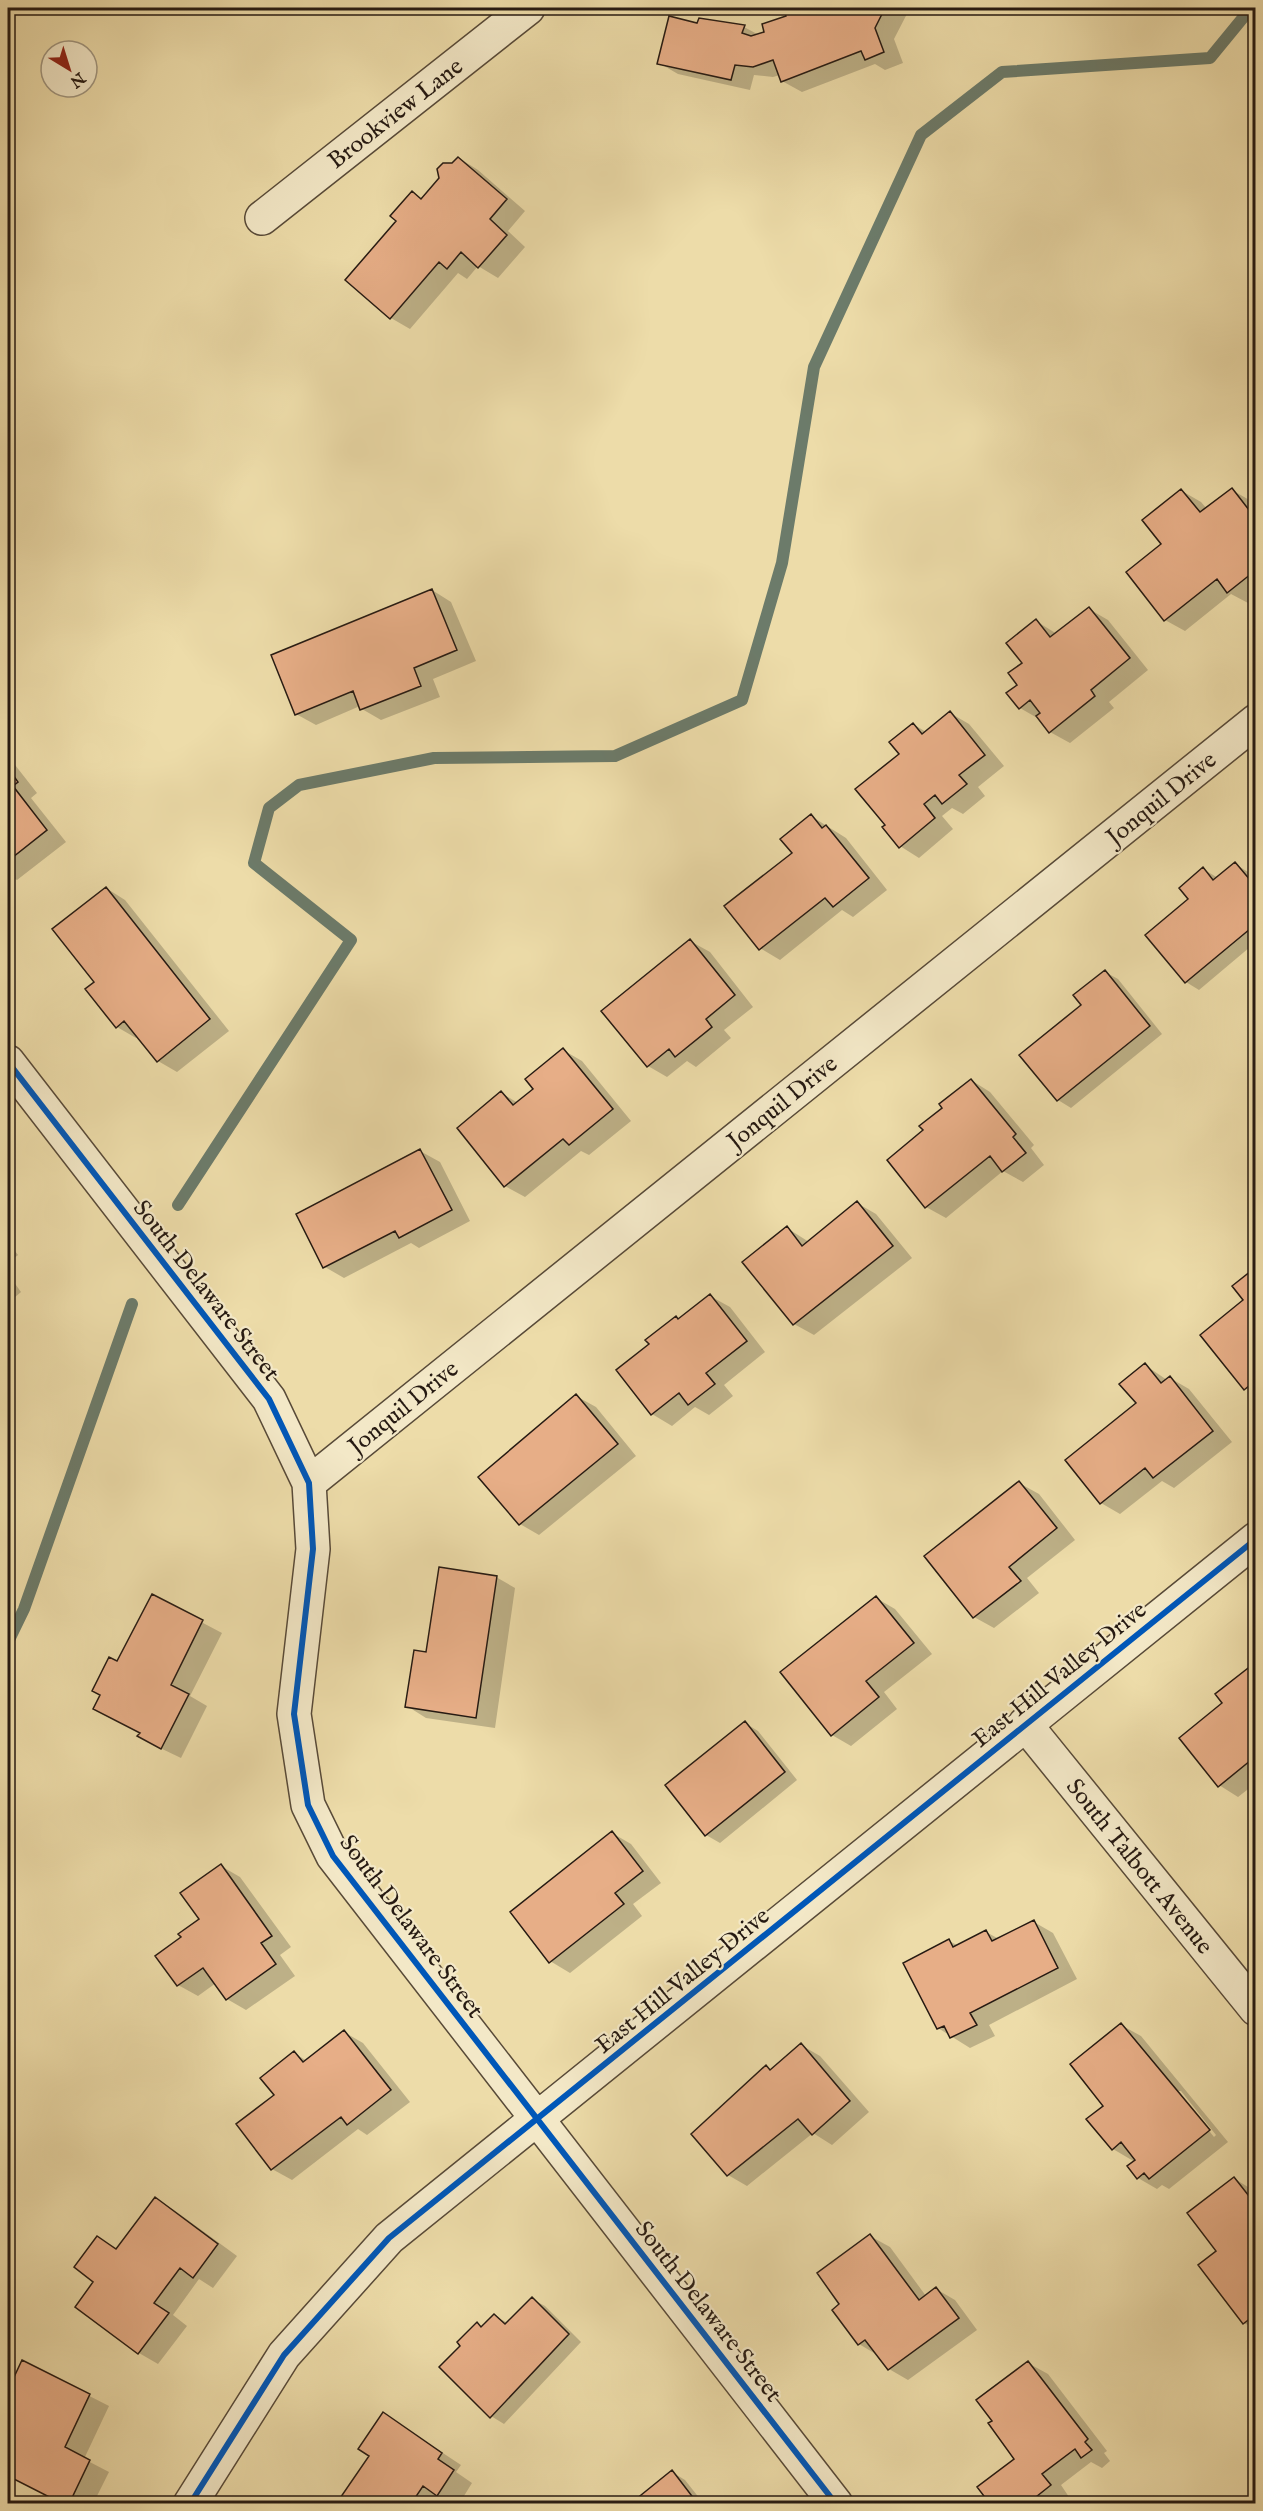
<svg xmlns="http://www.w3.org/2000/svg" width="1263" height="2511" viewBox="0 0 1263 2511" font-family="'IM FELL English',serif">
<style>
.shadow{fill:#0003;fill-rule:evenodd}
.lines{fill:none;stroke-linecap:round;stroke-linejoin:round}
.stream{stroke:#6c7b6a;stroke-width:12}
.building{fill:#e7ae87;stroke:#261a12;stroke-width:1.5}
.minor-casing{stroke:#584a38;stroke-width:36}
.minor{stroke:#f3e8c7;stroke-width:33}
.cycleway-casing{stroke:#f3e8c7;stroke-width:10}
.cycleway{stroke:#0057b8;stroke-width:6}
.labels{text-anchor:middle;stroke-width:4.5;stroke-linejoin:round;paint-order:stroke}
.street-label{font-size:24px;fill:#261a12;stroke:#f3e8c7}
</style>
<rect width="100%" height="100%" fill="#eddca9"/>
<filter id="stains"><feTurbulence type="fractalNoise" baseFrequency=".00333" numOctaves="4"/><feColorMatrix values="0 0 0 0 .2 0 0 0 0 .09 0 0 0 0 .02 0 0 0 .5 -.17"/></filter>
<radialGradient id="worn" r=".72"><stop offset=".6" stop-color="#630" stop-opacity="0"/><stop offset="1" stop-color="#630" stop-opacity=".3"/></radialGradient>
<!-- shadow -->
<path class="shadow" d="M793,8h117l-16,31 9,24 -18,7 -10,-6 -73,28 -20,-11 -2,-6 -7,2 -19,-2 -4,15 -72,-16 -19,-11 39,-39 46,3 15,8 29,-19 -2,-6z
M459,158l19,12 47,41 -17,20 17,16 -27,31 -20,-12 -11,13 -9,-6 -48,56 -19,-11 7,-98 15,-27 10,6z
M1256,445v9l-5,-5z
M1232,490l19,11 5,6v90l-8,6 -17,-9 -46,37 -20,-11 -2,-76 19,-53 19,11 6,7z
M432,590l19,12 25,59 -43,18 7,18 -59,23 -19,-11 -2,-3 -44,19 -20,-11z
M1089,609l19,11 40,50 -39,32 5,6 -44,35 -20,-11 -11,-13 -19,-11 -1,-23 17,-64 21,13z
M950,713l19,11 35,42 -26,21 7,9 -22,18 -11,-6 -10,8 11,13 -34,29 -19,-12 1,-92 12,-30 13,8z
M8,756l29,37 -6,5 35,44 -49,38 -9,-5z
M811,816l35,22 41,52 -34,27 -11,-7 -62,50 -20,-12 34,-95z
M1235,864l13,8 8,9v61l-57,48 -13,-8 -39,-47 43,-35 13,-31 15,9z
M106,888l19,12 104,131 -52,41 -19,-11 -20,-25 -2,2 -19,-11 -21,-45z
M690,941l20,11 43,55 -29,23 7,8 -35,29 -9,-6 -20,16 -19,-11z
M1105,972l13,7 44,55 -91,74 -13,-8 25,-95z
M563,1050l19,11 49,60 -42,34 -8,-4 -56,46 -20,-11 -4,-93 17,10 17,-14z
M971,1080l19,12 44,53 -3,3 13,17 -21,17 -20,-11 -57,47 -20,-11 -37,-46 36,-31z
M420,1151l20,11 30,59 -51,27 -8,-5 -67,35 -19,-11z
M857,1203l19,11 36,44 -98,77 -20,-11 -50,-62 43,-34 22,14z
M8,1242l10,13 -10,8z
M1256,1269v125l-11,-6z
M8,1274l13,18 -13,11z
M710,1296l20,11 35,45 -41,33 9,11 -24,19 -14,-8 -23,19 -20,-12 -34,-44 33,-25 25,-28 4,3z
M1145,1365l22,15 3,-2 19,11 43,53 -58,46 -12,-7 -42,33 -19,-11 37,-99z
M576,1396l20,11 40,49 -97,79 -19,-11z
M1019,1483l20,11 36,46 -48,38 12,15 -45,35 -20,-11z
M496,1577l19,11 -20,140 -69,-10 -19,-12z
M152,1596l70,37 -32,63 17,10 -26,52 -23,-11 -56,-52z
M876,1598l19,11 37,45 -48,38 13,17 -46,37 -19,-11z
M1252,1667l4,2v114l-18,14 -19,-12 5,-82z
M745,1723l13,8 39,49 -77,63 -14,-8 -39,-50z
M612,1833l19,11 30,39 -28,21 9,12 -72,57 -20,-12z
M221,1866l19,11 51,70 -11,8 15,21 -49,34 -19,-11 -11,-16 -18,13 -20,-11z
M1034,1922l19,11 24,46 -88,46 6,11 -25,12 -32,-20 11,-87 10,5 27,-14 13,7z
M1121,2025l20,11 87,106 -59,47 -7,-4 -5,4 -19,-11 -3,-16 -22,-13 -25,-30 17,-13zM1177,2091h4l35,44 -2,2z
M344,2032l19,11 47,59 -43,33 -9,-6 -66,51 -20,-11 4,-73 18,-43 13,8z
M801,2045l19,11 49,56 -37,33 -19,-12 -66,53 -19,-11 39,-108 5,3z
M1235,2179l21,13v137l-12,-6 -26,-72z
M155,2199l19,11 63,46 -24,32 -14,-9 -26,36 14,11 -29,38 -19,-11 -62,-46 18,-25 3,-44 20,11z
M870,2236l20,11 36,49 10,-7 19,11 22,30 -69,50 -19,-11 -10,-13 -20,-12 -18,-40z
M532,2299l13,7 36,36 -77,82 -13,-8 -29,-70 15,-22 6,4 11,-12 14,7z
M23,2362l86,44 -25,53 25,13 -16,32h-30l-55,-28v-83z
M1028,2363l20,11 59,77 -3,2 6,8 -8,7 -11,-6 -30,23 8,12 -9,7h-68l25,-45 -23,-38z
M384,2414l77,51 -5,7 16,11 -13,21 -17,-7 -5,7h-99l33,-48z
M672,2472l13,8 19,24h-72z"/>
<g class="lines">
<!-- stream -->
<path class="stream" d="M178,1205l173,-265 -97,-77 15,-55 30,-23 135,-27 181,-2 127,-56 40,-137 32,-196 107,-232 81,-63 208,-14 41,-50
M8,1642l16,-33 108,-305"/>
</g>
<!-- building -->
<path class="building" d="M789,8h96l-10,20 9,24 -19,8 -4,-9 -80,31 -8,-22 -20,7 -18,-2 -4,15 -74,-16 12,-48 28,7 2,-5 46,7 -3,8 9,3 13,-4 -2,-8 24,-8 -2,-7z
M458,157l49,42 -17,20 17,16 -29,33 -17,-16 -14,17 -8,-7 -49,57 -45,-39 51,-59 -6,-5 22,-25 9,8 18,-21 -2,-9 6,-6h9z
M1232,488l24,31v51l-29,23 -10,-14 -53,42 -38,-49 35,-28 -19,-24 39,-31 19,23z
M432,589l25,61 -43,18 7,18 -61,24 -7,-19 -58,24 -24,-60z
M1089,607l41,51 -39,32 4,6 -46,37 -13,-17 4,-3 -10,-13 -11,9 -13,-16 11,-8 -9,-12 14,-10 -16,-20 30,-24 14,18z
M950,711l35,44 -26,20 8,9 -25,20 -7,-9 -11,9 11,14 -36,30 -17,-21 3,-2 -30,-36 44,-35 -10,-12 24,-19 9,11z
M8,768l10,14 -5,4 34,44 -39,31z
M811,814l11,14 4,-3 43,53 -36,29 -8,-9 -66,52 -35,-44 68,-53 -12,-14z
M1235,862l21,25v37l-71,59 -40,-48 43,-36 -9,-11 24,-21 10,13z
M106,887l104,132 -53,43 -33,-41 -8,7 -31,-39 9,-7 -42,-53z
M690,939l45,56 -29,24 6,8 -37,30 -6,-8 -22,18 -46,-56z
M1105,970l45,56 -93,75 -38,-46 62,-50 -8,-10z
M563,1048l50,61 -44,36 -6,-6 -59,48 -47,-59 44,-37 12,14 20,-16 -8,-10z
M971,1079l45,55 -3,3 13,16 -24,19 -12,-16 -65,52 -38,-48 36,-30 -4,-4 23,-18 -3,-4z
M420,1149l32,61 -53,28 -4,-7 -72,37 -27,-54z
M857,1201l36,45 -100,79 -51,-63 45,-36 15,20z
M1256,1267v113l-12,10 -44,-55 43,-35 -11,-14z
M710,1294l37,47 -41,32 9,11 -27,21 -9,-12 -28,22 -35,-45 33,-26 -4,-4 31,-24 2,3z
M1145,1363l16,20 9,-7 43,55 -60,47 -8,-10 -45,36 -35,-44 71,-57 -17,-19z
M576,1394l42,50 -99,81 -41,-48z
M1019,1481l38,47 -48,39 12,14 -48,37 -49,-62z
M439,1567l58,9 -21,142 -71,-11 9,-57 12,2z
M152,1594l51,26 -32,65 18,9 -28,55 -24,-13 3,-3 -47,-24 7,-14 -8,-4 17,-34 8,4z
M876,1596l38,47 -48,38 13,16 -48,39 -51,-64z
M1252,1665l4,5v86l-38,31 -39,-49 43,-35 -7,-9z
M745,1721l40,51 -80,64 -40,-51z
M612,1831l31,40 -28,22 9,11 -75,59 -39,-51z
M221,1864l51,72 -11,7 15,21 -50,36 -23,-32 -26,18 -22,-30 26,-19 -3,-3 21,-15 -19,-26z
M1034,1920l24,48 -88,45 7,12 -27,13 -6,-12 -7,3 -34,-66 46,-24 4,8 33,-17 6,11z
M1121,2023l89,107 -61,49 -5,-6 -7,6 -10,-13 8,-6 -14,-18 -9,8 -26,-31 17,-13 -33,-42z
M344,2030l47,60 -44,35 -6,-8 -70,53 -35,-46 38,-29 -14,-17 34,-27 9,11z
M801,2043l49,58 -38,34 -14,-16 -71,57 -36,-42 75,-69 4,5z
M1234,2177l22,28v109l-13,10 -45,-59 18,-14 -29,-38z
M155,2197l63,47 -25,34 -13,-10 -26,35 15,10 -31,41 -63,-47 18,-25 -19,-15 23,-31 19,13z
M870,2234l49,66 17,-13 23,31 -71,52 -23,-30 -7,5 -26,-35 7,-6 -22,-31z
M532,2297l37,37 -79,84 -51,-51 21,-21 -3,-4 20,-20 4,5 13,-13 11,10z
M22,2360l68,34 -25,53 25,13 -21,44h-6l-55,-28v-86z
M1028,2361l60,78 -3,3 7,8 -11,8 -6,-9 -33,25 9,11 -24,19h-37l-13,-17 37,-28 -26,-36 4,-2 -16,-21z
M383,2412l59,41 -4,6 16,11 -17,26 -14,-10 -12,18h-75l33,-48 -11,-7z
M672,2470l26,34h-68z"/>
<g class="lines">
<defs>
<path id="minor" d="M262,218l266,-210
M8,1062l261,337 40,84 4,66 -19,165 14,91 25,51 503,648
M309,1483l947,-762
M1025,1724l231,285
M190,2504l94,-149 105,-117 867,-699"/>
</defs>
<!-- minor casing -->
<use href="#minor" class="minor-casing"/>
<!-- minor -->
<use href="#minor" class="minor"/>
<defs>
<path id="cycleway" d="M8,1062l261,337 40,84 4,66 -19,165 14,91 25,51 503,648
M190,2504l94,-149 105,-117 867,-699"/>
</defs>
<!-- cycleway casing -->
<use href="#cycleway" class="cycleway-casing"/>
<!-- cycleway -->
<use href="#cycleway" class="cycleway"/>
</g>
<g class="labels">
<!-- street labels -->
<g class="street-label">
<text transform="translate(395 113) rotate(-38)" y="8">Brookview Lane</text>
<text transform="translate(1161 798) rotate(-39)" y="8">Jonquil Drive</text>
<text transform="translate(782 1102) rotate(-39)" y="8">Jonquil Drive</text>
<text transform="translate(207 1290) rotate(52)" y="8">South Delaware Street</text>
<text transform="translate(403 1407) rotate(-39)" y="8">Jonquil Drive</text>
<text transform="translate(1059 1674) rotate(-39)" y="8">East Hill Valley Drive</text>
<text transform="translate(1140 1866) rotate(51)" y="8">South Talbott Avenue</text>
<text transform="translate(412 1926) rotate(53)" y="8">South Delaware Street</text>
<text transform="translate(682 1980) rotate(-39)" y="8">East Hill Valley Drive</text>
<text transform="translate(709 2311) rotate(52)" y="8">South Delaware Street</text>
</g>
</g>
<!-- margin -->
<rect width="1263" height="2511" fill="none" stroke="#eddca9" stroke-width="30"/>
<rect x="9" y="9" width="1245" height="2493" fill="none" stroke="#261a12" stroke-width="3"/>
<rect x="15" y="15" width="1233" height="2481" fill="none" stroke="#261a12" stroke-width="1.5"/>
<!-- north arrow -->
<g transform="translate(69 69) rotate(142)"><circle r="28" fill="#f3e8c7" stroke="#a1967f" stroke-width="1.5"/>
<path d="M0-4.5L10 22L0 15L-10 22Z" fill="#8f2418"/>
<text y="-9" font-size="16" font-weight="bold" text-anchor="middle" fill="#261a12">N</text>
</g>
<rect width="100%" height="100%" filter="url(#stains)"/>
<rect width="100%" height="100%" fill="url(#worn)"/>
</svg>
